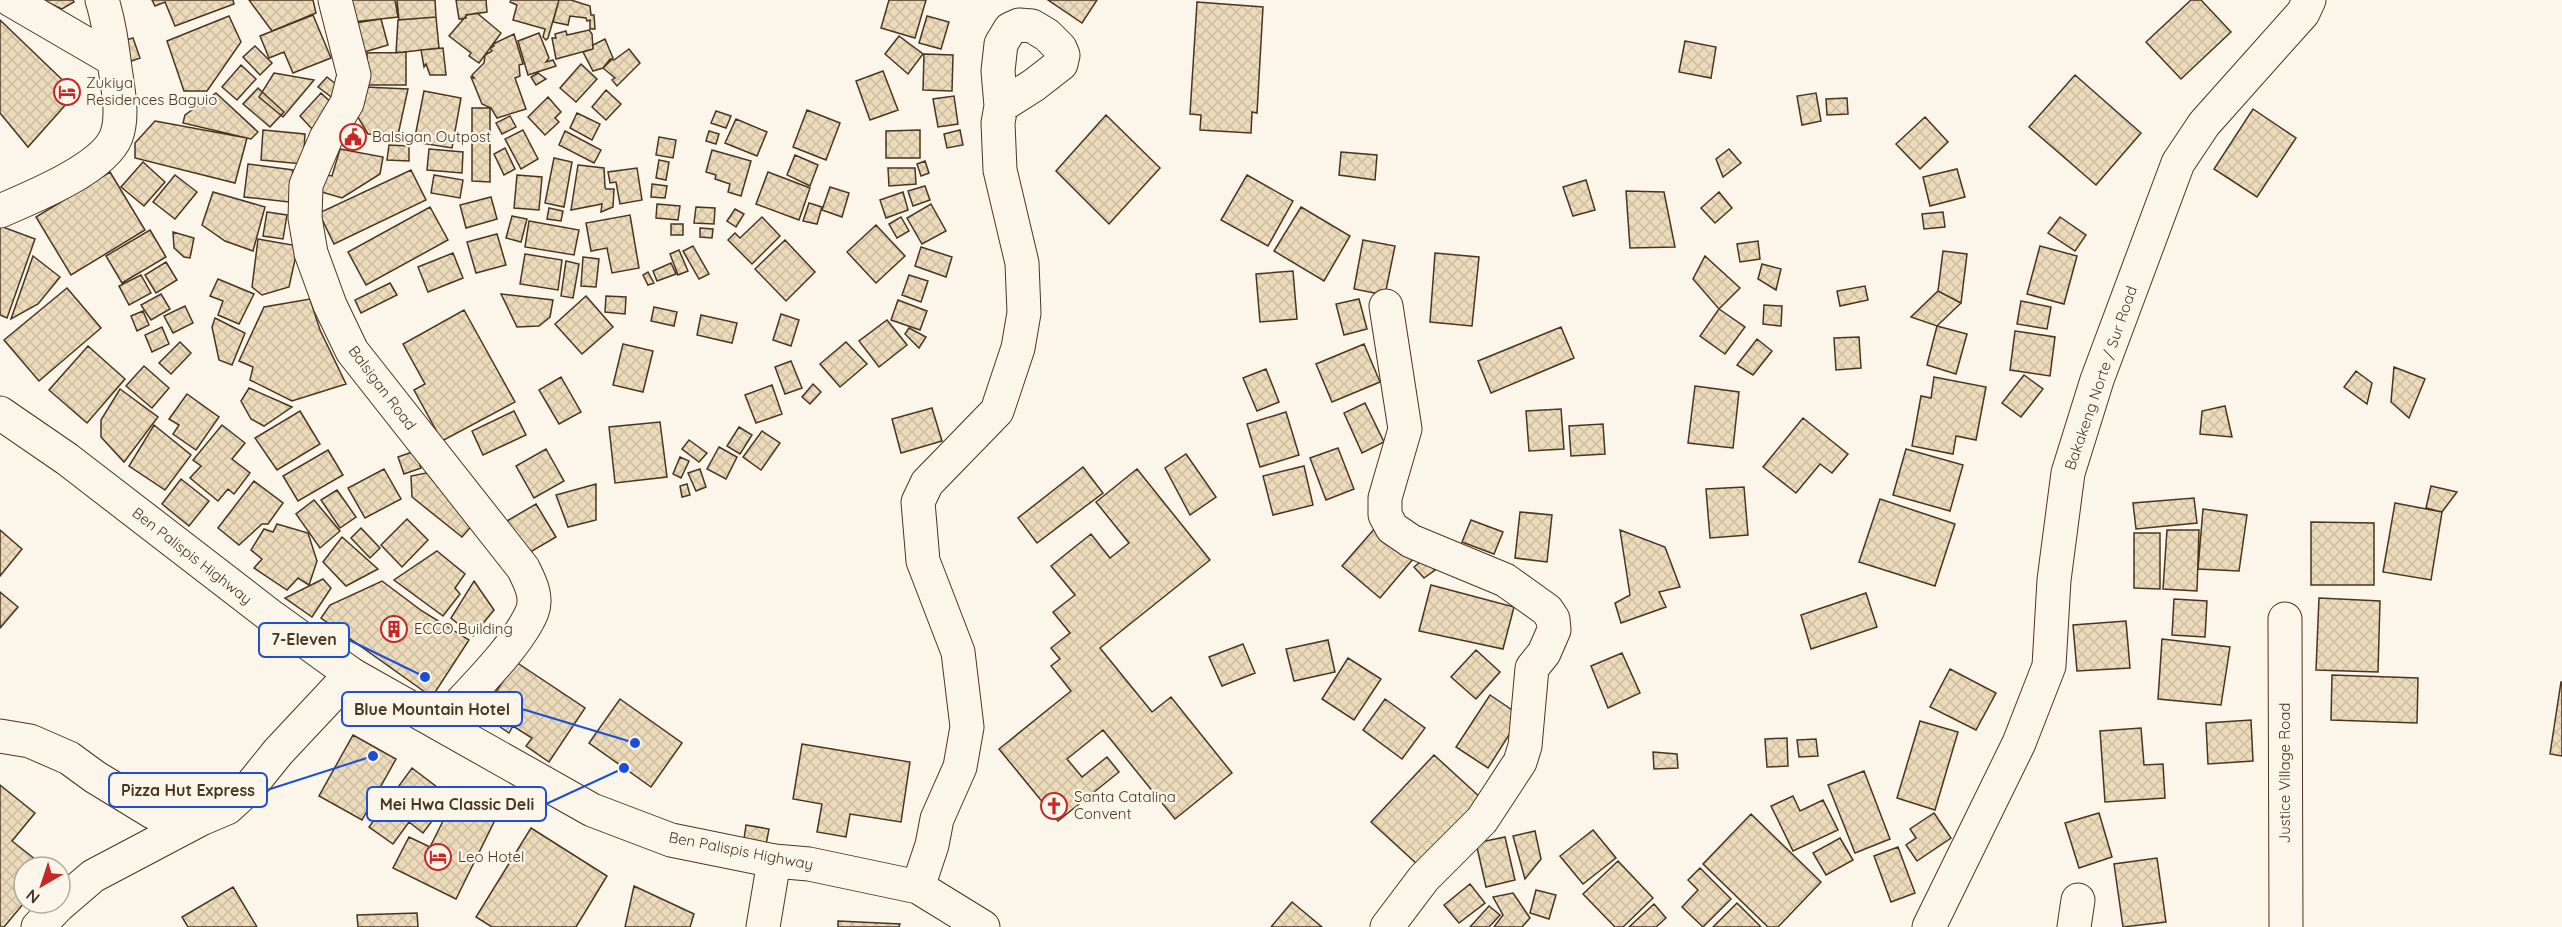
<svg xmlns="http://www.w3.org/2000/svg" width="2562" height="927" viewBox="0 0 2562 927" font-family="Quicksand,sans-serif">
<style>
.building{fill:url(#building-cross-hatch);stroke:#4a3520;stroke-width:1.5}
.lines{fill:none;stroke-linecap:round;stroke-linejoin:round}
.minor-casing{stroke:#4a3520;stroke-width:35}
.major-casing{stroke:#4a3520;stroke-width:35}
.minor{stroke:#fbf6e9;stroke-width:33}
.major{stroke:#fbf6e9;stroke-width:33}
.labels{text-anchor:middle;stroke-width:4.5;stroke-linejoin:round;paint-order:stroke}
.poi-label{font-size:15px;fill:#4a3520;stroke:#fbf6e9;text-anchor:start}
.street-label{font-size:15px;fill:#4a3520;stroke:#fbf6e9}
.leader{fill:none;stroke:#1d4ed8;stroke-width:2}
.callout-dot{fill:#1d4ed8;stroke:#fbf6e9;stroke-width:2}
.callout{fill:#fbf6e9;stroke:#1d4ed8;stroke-width:2}
.callout-label{font-size:16px;text-anchor:middle;font-weight:bold;fill:#4a3520}
</style>
<defs>
<pattern id="building-cross-hatch" width="8" height="8" patternUnits="userSpaceOnUse" patternTransform="scale(1.5)"><rect width="8" height="8" fill="#ecdcbc"/><path d="M0 0l8 8M0 8l8-8" fill="none" stroke="#ccbda1"/></pattern>
</defs>
<rect width="100%" height="100%" fill="#fbf6e9"/>
<!-- building -->
<path class="building" d="M42,0h31l1,2 -12,7z
M152,0h81l1,4 -59,22 -10,-24 -10,4z
M249,0h64l3,13 -44,18z
M349,0h46l3,17 -45,5z
M397,0h38l1,17 -37,3z
M456,0h30l1,12 -21,3v3l-7,1z
M511,0h48l-11,38 -2,2 -3,-3 2,-8 -32,-9 4,-15 -7,-3z
M559,0h12l19,6 1,9h3l1,14h-5v-9l-3,1 -1,-3 -16,-2 -2,9 -15,-3z
M889,0h37l-11,38 -34,-10z
M1048,0h49l-15,23z
M2191,0h10l30,32 -50,47 -35,-37z
M1197,2l66,5 -6,106 -5,-1 -1,21 -51,-3 1,-15 -11,-1z
M477,13l24,20 -22,30 -10,-7 2,-3 -22,-17 18,-21z
M313,15l18,43 -38,15 -9,-21 -15,6 -9,-22z
M229,16l12,26 -34,49h-23l-17,-50z
M927,16l22,6 -8,27 -22,-6z
M436,17l3,31 -43,5 2,-33z
M381,19l7,26 -27,8 -6,-30z
M0,20l76,73 -48,54 -28,-34z
M589,30l3,4 1,15 -37,10 -4,-21h4l-1,-4 11,-3 1,4z
M539,33l10,25 -3,4 7,-2 3,6 -28,9 -10,-34z
M514,34l9,30 -4,1 1,11 -5,2 11,31 -29,9 -6,-10 -9,-4 -11,-27 3,1 -2,-3 12,-12 1,-8 7,-4 -2,-3 4,-2 -1,-2z
M899,36l24,18 -15,20 -23,-20z
M133,38l7,20 -14,5 -7,-21z
M605,39l8,19 -10,10 -10,3 -10,-19 10,-3v-4z
M1685,41l31,6 -5,31 -32,-6z
M255,46l17,17 -12,12 -17,-18z
M443,48l3,27h-16l-4,-11 -2,3 -3,-17z
M629,49l11,14 -23,23 -5,-6 3,-2 -12,-10 7,-9 4,1z
M406,52v33h-39v-32z
M924,54l29,1 -1,36 -29,-1z
M581,64l16,15 -21,23 -16,-14z
M241,65l15,14 -19,21 -15,-13z
M883,71l15,39 -28,10 -14,-39z
M274,73l40,7 -31,37 -24,-20z
M538,73l8,6 -10,6 -5,-8z
M2075,75l66,58 -45,52 -67,-58z
M327,77l15,12 -8,10 -16,-12z
M365,87l43,2 -10,46 -30,-1 -12,-20z
M258,88l26,24 -14,15 -27,-23z
M606,90l15,14 -15,16 -14,-13z
M424,91l37,7 -9,50 -38,-6z
M216,93l42,39 -7,7 -68,-16 2,-8z
M321,93l16,15 -23,23 -14,-15z
M1816,93l5,28 -19,4 -5,-29z
M954,96l4,28 -20,3 -5,-28z
M548,97l13,15 -6,6 4,4 -14,13 -17,-18z
M1847,98l1,16 -21,1 -1,-16z
M472,108h18v74l-18,-1z
M2253,109l43,29 -39,59 -43,-28z
M807,110l33,13 -14,37 -33,-13z
M716,111l15,5 -5,12 -15,-5z
M577,113l23,11 -8,16 -22,-12z
M1106,115l54,53 -51,56 -53,-53z
M510,116l6,11 -14,7 -6,-11z
M1925,117l23,25 -28,27 -24,-25z
M736,119l31,13 -10,24 -32,-13z
M155,121l92,17 -12,45 -100,-25v-15z
M347,128l15,4 -4,14 -15,-4z
M263,130l42,4 -2,30 -42,-4z
M523,130l15,29 -17,10 -16,-30z
M920,130v28h-34v-27z
M960,130l3,15 -16,3 -3,-14z
M565,131l36,19 -7,13 -35,-18z
M709,131l10,3 -3,10 -10,-3z
M659,137l17,3 -3,18 -17,-3z
M389,145l20,1v15l-22,-1z
M505,148l10,21 -11,6 -10,-21z
M340,149l43,8 -3,17 -38,24 -27,-8 7,-16 10,2z
M429,149l34,3 -1,21 -35,-3z
M1729,149l12,14 -18,14 -7,-18z
M712,150l39,11 -10,35 -13,-4 2,-8 -15,-5 1,-4 -10,-3z
M1341,152l36,3 -2,25 -36,-5z
M795,155l23,10 -8,21 -23,-11z
M554,158l18,4 -8,45 -19,-4z
M659,160l10,2 -3,18 -10,-2z
M925,161l4,12 -8,3 -4,-12z
M143,162l22,20 -21,24 -23,-19z
M248,164l45,6 -4,32 -45,-5z
M578,165l26,3 1,19 1,2h8l-1,18 -12,5 1,-8 -31,6z
M637,168l5,32 -22,4 -4,-22 -6,1 -2,-11z
M888,168h27l1,16 -27,2z
M1957,169l8,28 -35,9 -7,-29z
M411,170l15,30 -92,44 -15,-31z
M110,172l35,58 -74,45 -35,-58z
M768,172l42,16 -11,32 -43,-16z
M175,175l22,17 -22,27 -22,-17z
M434,175l29,5 -3,18 -29,-5z
M517,175l25,2 -3,33 -25,-2z
M1247,175l46,26 -25,45 -47,-26z
M1586,180l9,30 -22,6 -10,-29z
M652,184l15,2 -2,12 -14,-1z
M925,186l5,14 -17,6 -5,-15z
M830,187l19,6 -7,24 -20,-7z
M1626,191l38,1 11,55 -45,1z
M213,192l52,15 -12,44 -28,-10 -23,-16z
M903,192l5,18 -22,8 -6,-18z
M1719,192l13,16 -17,15 -14,-15z
M491,197l6,22 -31,9 -6,-23z
M809,203l13,4 -5,17 -14,-3z
M657,204l23,2 -2,14 -22,-2z
M931,204l15,27 -24,13 -15,-26z
M430,207l18,33 -82,45 -18,-33z
M696,207l19,1 -1,16 -20,-1z
M1301,207l49,29 -26,45 -50,-30z
M549,208l14,3 -2,10 -14,-2z
M735,209l9,5 -8,13 -9,-6z
M267,212l20,3 -4,24 -20,-3z
M1943,212l2,15 -21,2 -2,-15z
M630,215l9,53 -27,5 -5,-25 -16,3 -5,-28z
M512,216l15,3 -6,23 -15,-4z
M762,217l18,19 -28,28 -24,-24 7,-7 5,5z
M901,217l8,14 -12,7 -8,-14z
M2060,217l26,18 -11,16 -27,-18z
M529,221l50,9 -5,25 -49,-8z
M671,224h12v11h-12z
M876,225l29,31 -29,27 -29,-31z
M0,226l35,13 -28,79 -7,-3z
M700,228l13,1 -1,9 -12,-1z
M150,230l16,27 -44,26 -16,-27z
M173,232l21,6 -4,20 -6,-1 -10,-9z
M497,234l9,31 -30,8 -9,-31z
M258,239l40,7 -9,41 -27,8 -10,-8z
M785,240l30,32 -29,29 -31,-32z
M1363,240l32,6 -10,49 -31,-6z
M1758,241l2,18 -20,3 -3,-18z
M693,246l16,28 -10,5 -16,-28z
M2040,246l37,10 -13,48 -37,-10z
M921,247l31,10 -6,20 -31,-11z
M679,250l9,21 -10,4 -8,-21z
M1943,251l24,3 -6,49 -23,-12z
M453,253l10,25 -35,14 -10,-25z
M1435,253l44,4 -7,69 -42,-4z
M525,254l37,6 -4,30 -38,-6z
M33,256l27,21 -22,27 -27,15z
M1705,256l35,32 -21,21 -26,-30z
M583,257l16,2 -3,28 -15,-1z
M566,261l13,3 -6,34 -12,-2z
M166,262l11,18 -21,13 -11,-18z
M671,263l5,11 -19,7 -4,-10z
M1762,264l19,5 -5,21 -18,-11z
M1293,271l4,48 -37,3 -4,-48z
M648,272l6,11 -6,2 -5,-10z
M141,275l10,18 -22,12 -10,-19z
M909,275l19,6 -7,21 -19,-7z
M218,279l36,15 -15,30 -21,-9 5,-14 -13,-5z
M390,283l7,12 -36,18 -6,-13z
M1865,286l3,14 -28,6 -3,-15z
M67,288l34,40 -62,53 -35,-41z
M1938,291l23,12 -24,23 -26,-9z
M161,294l9,15 -19,11 -10,-15z
M501,294l52,6 -3,17 -11,9 -22,1z
M586,296l27,31 -31,27 -27,-30z
M606,296l20,1 -1,17 -20,-2z
M310,299l10,31 26,54 -54,17 -42,-21 3,-13 -14,-6 25,-54z
M1359,299l8,30 -23,6 -8,-31z
M898,300l29,11 -7,19 -29,-10z
M2021,301l30,6 -4,22 -30,-5z
M1764,305l18,1 -1,20 -18,-2z
M185,306l8,17 -20,10 -9,-17z
M654,307l23,5 -3,14 -23,-5z
M1719,309l26,18 -20,27 -25,-18z
M464,310l51,92 -73,39 -28,-51 11,-6 -22,-40z
M143,311l6,14 -12,6 -6,-15z
M781,314l18,6 -8,26 -18,-6z
M701,315l36,8 -5,20 -35,-8z
M215,318l30,15 -13,32 -13,-5 -7,-33z
M887,320l20,25 -28,22 -20,-26z
M1937,326l30,8 -11,40 -29,-9z
M162,327l7,17 -17,8 -7,-17z
M1561,327l13,31 -83,35 -13,-32z
M909,328l17,9 -7,11 -14,-14z
M2015,331l40,6 -5,39 -40,-6z
M1859,337l2,31 -25,2 -2,-32z
M1757,339l15,12 -19,24 -16,-10z
M180,342l11,11 -20,21 -12,-11z
M846,342l21,22 -27,23 -20,-23z
M623,344l30,7 -10,41 -30,-7z
M1364,344l16,38 -48,20 -16,-38z
M88,346l37,33 -38,44 -38,-33z
M791,361l11,27 -17,6 -10,-27z
M144,366l25,22 -17,20 -26,-22z
M2394,367l31,12 -16,39 -18,-16z
M1266,369l13,33 -22,9 -14,-33z
M2356,371l16,12 -5,21 -23,-17z
M2024,375l19,14 -22,28 -19,-14z
M561,377l20,35 -22,12 -20,-34z
M1934,377l52,10 -10,53 -20,-4 -3,18 -41,-8 9,-50 10,2z
M813,384l8,8 -11,12 -8,-7z
M772,385l10,29 -26,9 -11,-28z
M1695,386l44,6 -6,56 -45,-5z
M249,388l43,19 -28,19 -13,-7 -10,-18z
M120,389l38,28 -34,45 -23,-25v-17z
M187,394l32,23 -23,33 -23,-16 6,-9 -10,-6z
M1365,403l19,39 -22,11 -18,-40z
M2225,406l7,31 -32,-3 2,-23z
M932,408l10,33 -41,12 -9,-34z
M1561,409l3,40 -35,2 -3,-40z
M300,411l20,33 -43,26 -22,-32z
M514,411l12,24 -43,20 -11,-24z
M1286,412l13,43 -39,12 -13,-43z
M1803,418l45,36 -16,19 -12,-9 -24,29 -33,-26z
M660,422l7,55 -52,6 -6,-56z
M1603,424l2,30 -34,2 -2,-30z
M154,425l37,30 -26,35 -36,-24z
M222,425l23,18 -13,16 18,14 -16,21 -6,-5 -10,12 -28,-23 11,-12 -8,-6z
M739,427l13,8 -12,19 -13,-8z
M762,431l18,12 -19,27 -18,-13z
M689,440l18,13 -8,9 -17,-13z
M719,447l18,10 -11,22 -19,-10z
M1338,448l16,41 -28,11 -16,-42z
M546,449l18,32 -30,17 -18,-32z
M1906,449l57,16 -13,46 -57,-16z
M328,450l15,25 -45,26 -15,-25z
M415,451l6,17 -17,6 -6,-17z
M1186,454l30,43 -26,18 -25,-47z
M680,457l9,4 -8,17 -8,-4z
M1304,466l9,39 -40,10 -10,-39z
M1083,467l20,26 -66,50 -19,-25z
M384,469l17,30 -36,19 -17,-30z
M700,469l6,18 -10,4 -8,-18z
M1137,469l73,91 -110,88 52,64 19,-15 61,76 -57,46 -72,-89 -36,29 15,18 25,-20 12,15 -61,49 -59,-72 72,-58 -20,-25 9,-7 -9,-11 19,-15 -17,-21 22,-17 -24,-29 40,-32 19,24 19,-15 -33,-41z
M431,472l44,50 -13,15 -50,-40 -1,-21z
M181,479l28,22 -20,25 -27,-22z
M254,481l29,22 -15,21h-6l-23,21 -21,-17z
M596,484v36l-28,7 -12,-32z
M687,484l3,11 -8,2 -2,-11z
M2431,486l26,6 -15,20 -16,-4z
M1744,487l4,48 -38,3 -4,-49z
M337,490l19,27 -16,11 -19,-28z
M2194,498l3,25 -61,6 -3,-26z
M1880,499l75,25 -20,62 -76,-24z
M314,500l26,31 -20,17 -24,-34z
M2395,503l47,9 -11,68 -48,-8z
M536,504l20,33 -29,17 -20,-33z
M2203,509l44,6 -8,56 -41,-2z
M1520,512l32,3 -5,47 -32,-4z
M407,519l21,21 -26,27 -21,-22z
M1471,520l32,12 -9,22 -32,-12z
M2311,522l63,1v62h-63z
M277,524l31,9 9,28 -8,24 -11,-7 -11,12 -33,-22 8,-9 -11,-9 13,-21 9,3z
M1376,527l37,32 -33,39 -38,-32z
M361,528l19,20 -10,10 -19,-20z
M0,530l22,19 -22,27z
M1620,530l45,17 15,40 -21,5 7,15 -45,16 -6,-20 15,-8z
M2167,530h32l-2,61 -34,-2z
M2134,533h26v56l-26,-1z
M342,537l36,32 -32,17 -23,-24z
M437,551l28,23 -10,14 5,6 -17,22 -49,-36z
M1425,558l10,12 -11,8 -10,-11z
M323,579l8,9 -19,29 -27,-19z
M382,581l40,30 47,29 -37,57 -111,-79 9,-13z
M474,581l20,29 -21,26 -22,-18z
M1431,585l83,22 -11,42 -84,-18z
M0,592l18,15 -18,21z
M1866,593l11,34 -66,22 -10,-34z
M2319,598l61,3 -2,71 -62,-2z
M2174,599l33,2 -2,36 -33,-2z
M2126,621l4,47 -53,3 -4,-46z
M2162,639l68,8 -9,58 -63,-6z
M1328,640l7,32 -41,9 -8,-32z
M1243,644l12,29 -33,13 -13,-29z
M1476,650l24,22 -24,27 -25,-22z
M1622,653l18,40 -32,15 -17,-42z
M1348,658l33,21 -27,41 -32,-21z
M516,662l69,46 -36,54 -23,-16 6,-8 -19,-12 -4,7 -28,-19z
M1950,669l46,24 -20,37 -46,-23z
M2332,675l86,3 -1,45 -86,-3z
M2561,682h1v74l-12,-2z
M1490,695l31,21 -33,52 -32,-21z
M620,699l62,44 -31,44 -62,-44z
M1385,699l40,29 -23,31 -39,-29z
M2251,720l2,41 -45,3 -2,-41z
M1920,721l38,11 -23,78 -38,-12z
M2141,728l3,37 19,-1 2,34 -60,4 -5,-71z
M353,735l43,24 -34,61 -43,-24z
M1787,738l1,28 -21,1 -2,-28z
M1816,739l2,17 -19,1 -2,-17z
M802,744l108,18 -9,60 -51,-8 -4,23 -29,-5 5,-28 -29,-5z
M1653,752l24,2 1,14 -24,1z
M1434,755l47,43 -63,67 -47,-43z
M412,768l38,29 -27,36 -14,-11 -16,22 -24,-17z
M1864,771l26,68 -35,14 -27,-68z
M0,785l35,28 -23,28 33,26h-21v36l-20,24h-4z
M1793,796l7,15 23,-11 15,30 -45,21 -22,-45z
M454,799l41,21 -39,79 -63,-31 16,-31 21,10z
M1934,813l17,25 -34,23 -11,-16 10,-7 -6,-9z
M2099,813l13,44 -33,11 -14,-45z
M1751,814l70,68 -43,45h-10l-65,-63z
M746,825l23,4 -4,21 -22,-4z
M531,828l76,48 -31,51h-84l-16,-10z
M1593,830l23,28 -33,26 -23,-28z
M1535,831l6,28 -16,20 -12,-43z
M1505,837l10,43 -29,7 -10,-44z
M1840,838l13,22 -27,15 -13,-22z
M1898,847l17,46 -24,9 -17,-46z
M2157,858l9,64 -43,5 -9,-63z
M1618,861l35,37 -30,29h-8l-32,-33z
M1700,868l31,31 -28,28 -21,-20 16,-17 -10,-10z
M1470,884l15,19 -26,20 -15,-18z
M634,886l60,28 -4,13h-65z
M233,887l24,40h-69l-6,-10z
M1536,890l20,5 -7,24 -19,-6z
M1513,893l17,25 -8,9h-28l9,-12 -10,-18z
M1292,902l30,25h-51z
M1737,903l24,24h-48z
M1654,904l12,14 -10,9h-27z
M1489,906l11,9 -11,12h-19z
M417,913l1,14h-60l-1,-12z
M838,921l62,3 -1,3h-61z"/>
<g class="lines">
<defs>
<path id="minor" d="M11,0l103,60
M335,0l19,75 -7,28 -21,35 -20,47 -1,33 6,35 19,52 22,46 171,217c7,14 15,29 9,44 -14,34 -66,84 -91,112
M0,211c30,-13 103,-42 116,-74 8,-21 2,-47 -1,-69 -3,-23 -6,-46 -13,-68
M1386,306l19,123 -20,69v17l7,13 19,13 94,39 42,30 6,9 1,11 -10,23 -12,15 -7,78 -5,16 -38,58 -58,58 -37,49
M2285,619l1,308
M0,736l30,5 39,17 26,19 59,36 47,6 26,-11 22,-20 29,-36 73,-78
M918,887l14,-42 5,-26 23,-52 7,-40 -9,-75 -35,-91 -5,-59 9,-19 70,-72 21,-63 6,-35 -2,-50 -22,-93 -2,-47 3,-17 -3,-35 3,-27 9,-15 9,-4 13,1 15,9 13,13 3,7 -2,9 -27,21 -33,21
M38,927l20,-21 35,-30 108,-57
M763,927l11,-66
M2074,927l4,-27"/>
<path id="major" d="M0,413l67,46 205,158 79,57 241,136 79,30 103,21 35,3 109,23 65,40
M1929,927l90,-184 30,-77 5,-86 14,-107 29,-93 81,-217 26,-39 99,-111 6,-13"/>
</defs>
<!-- minor casing -->
<use href="#minor" class="minor-casing"/>
<!-- major casing -->
<use href="#major" class="major-casing"/>
<!-- minor -->
<use href="#minor" class="minor"/>
<!-- major -->
<use href="#major" class="major"/>
</g>
<!-- icons -->
<defs>
<symbol id="hotel-ring" viewBox="-11 -11 22 22"><circle r="9.5" fill="#fbf6e9" stroke="#c62828" stroke-width="1.5"/><path d="M-6-4.5h1.5V1H6V5H4.5V3h-9V5H-6ZM-4 0a1.8 1.8 0 1 1 3.6 0ZM.5 0V-2.5h3Q6-2.5 6 0Z" fill="#c62828"/></symbol>
<symbol id="civic-ring" viewBox="-11 -11 22 22"><circle r="9.5" fill="#fbf6e9" stroke="#c62828" stroke-width="1.5"/><path d="M-.6-6.5H3V-4.5H.6V-3L4-1V1h2V6H-6V1h2V-1L-.6-3ZM-1.2 2.5V6h2.4V2.5Z" fill="#c62828"/></symbol>
<symbol id="building-ring" viewBox="-11 -11 22 22"><circle r="9.5" fill="#fbf6e9" stroke="#c62828" stroke-width="1.5"/><path d="M-4-6H4V6H1V3H-1V6H-4ZM-2.5-4.3h1.7v1.8h-1.7ZM.8-4.3h1.7v1.8H.8ZM-2.5-1h1.7V.8h-1.7ZM.8-1h1.7V.8H.8Z" fill="#c62828"/></symbol>
<symbol id="church-ring" viewBox="-11 -11 22 22"><circle r="9.5" fill="#fbf6e9" stroke="#c62828" stroke-width="1.5"/><path d="M-1.2-6h2.4v3.5h3.3v2.4h-3.3V6h-2.4V-.1h-3.3v-2.4h3.3Z" fill="#c62828"/></symbol>
</defs>
<g fill-rule="evenodd">
<use href="#hotel-ring" x="52" y="77" width="30" height="30"/>
<use href="#civic-ring" x="338" y="122" width="30" height="30"/>
<use href="#building-ring" x="379" y="614" width="30" height="30"/>
<use href="#church-ring" x="1039" y="791" width="30" height="30"/>
<use href="#hotel-ring" x="423" y="842" width="30" height="30"/>
</g>
<g class="labels">
<!-- poi labels -->
<g class="poi-label">
<text x="86" y="88">Zukiya<tspan x="86" dy="17">Residences Baguio</tspan></text>
<text x="372" y="142">Balsigan Outpost</text>
<text x="414" y="634">ECCO Building</text>
<text x="1074" y="802">Santa Catalina<tspan x="1074" dy="17">Convent</tspan></text>
<text x="458" y="862">Leo Hotel</text>
</g>
<!-- street labels -->
<g class="street-label">
<text transform="translate(2101 378) rotate(-71)" y="5">Bakakeng Norte / Sur Road</text>
<text transform="translate(382 388) rotate(53)" y="5">Balsigan Road</text>
<text transform="translate(192 556) rotate(38)" y="5">Ben Palispis Highway</text>
<text transform="translate(2285 773) rotate(-90)" y="5">Justice Village Road</text>
<text transform="translate(741 851) rotate(11)" y="5">Ben Palispis Highway</text>
</g>
</g>
<!-- callouts -->
<path class="leader" d="M425 677L349 640M635 743L522 709M373 756L267 790M624 768L546 804"/>
<g class="callout-dot">
<circle cx="425" cy="677" r="6"/>
<circle cx="635" cy="743" r="6"/>
<circle cx="373" cy="756" r="6"/>
<circle cx="624" cy="768" r="6"/>
</g>
<g class="callout">
<rect x="259" y="623" width="90" height="34" rx="6"/>
<rect x="342" y="692" width="180" height="34" rx="6"/>
<rect x="109" y="773" width="158" height="34" rx="6"/>
<rect x="367" y="787" width="179" height="34" rx="6"/>
</g>
<g class="callout-label">
<text x="304" y="645">7-Eleven</text>
<text x="432" y="715">Blue Mountain Hotel</text>
<text x="188" y="796">Pizza Hut Express</text>
<text x="457" y="810">Mei Hwa Classic Deli</text>
</g>
<!-- north arrow -->
<g transform="translate(42 885) rotate(219)"><circle r="28" fill="#fbf6e9" stroke="#b4a999" stroke-width="1.5"/>
<path d="M0-4.5L10 22L0 15L-10 22Z" fill="#c62828"/>
<text y="-9" font-size="16" font-weight="bold" text-anchor="middle" fill="#4a3520">N</text>
</g>
</svg>
